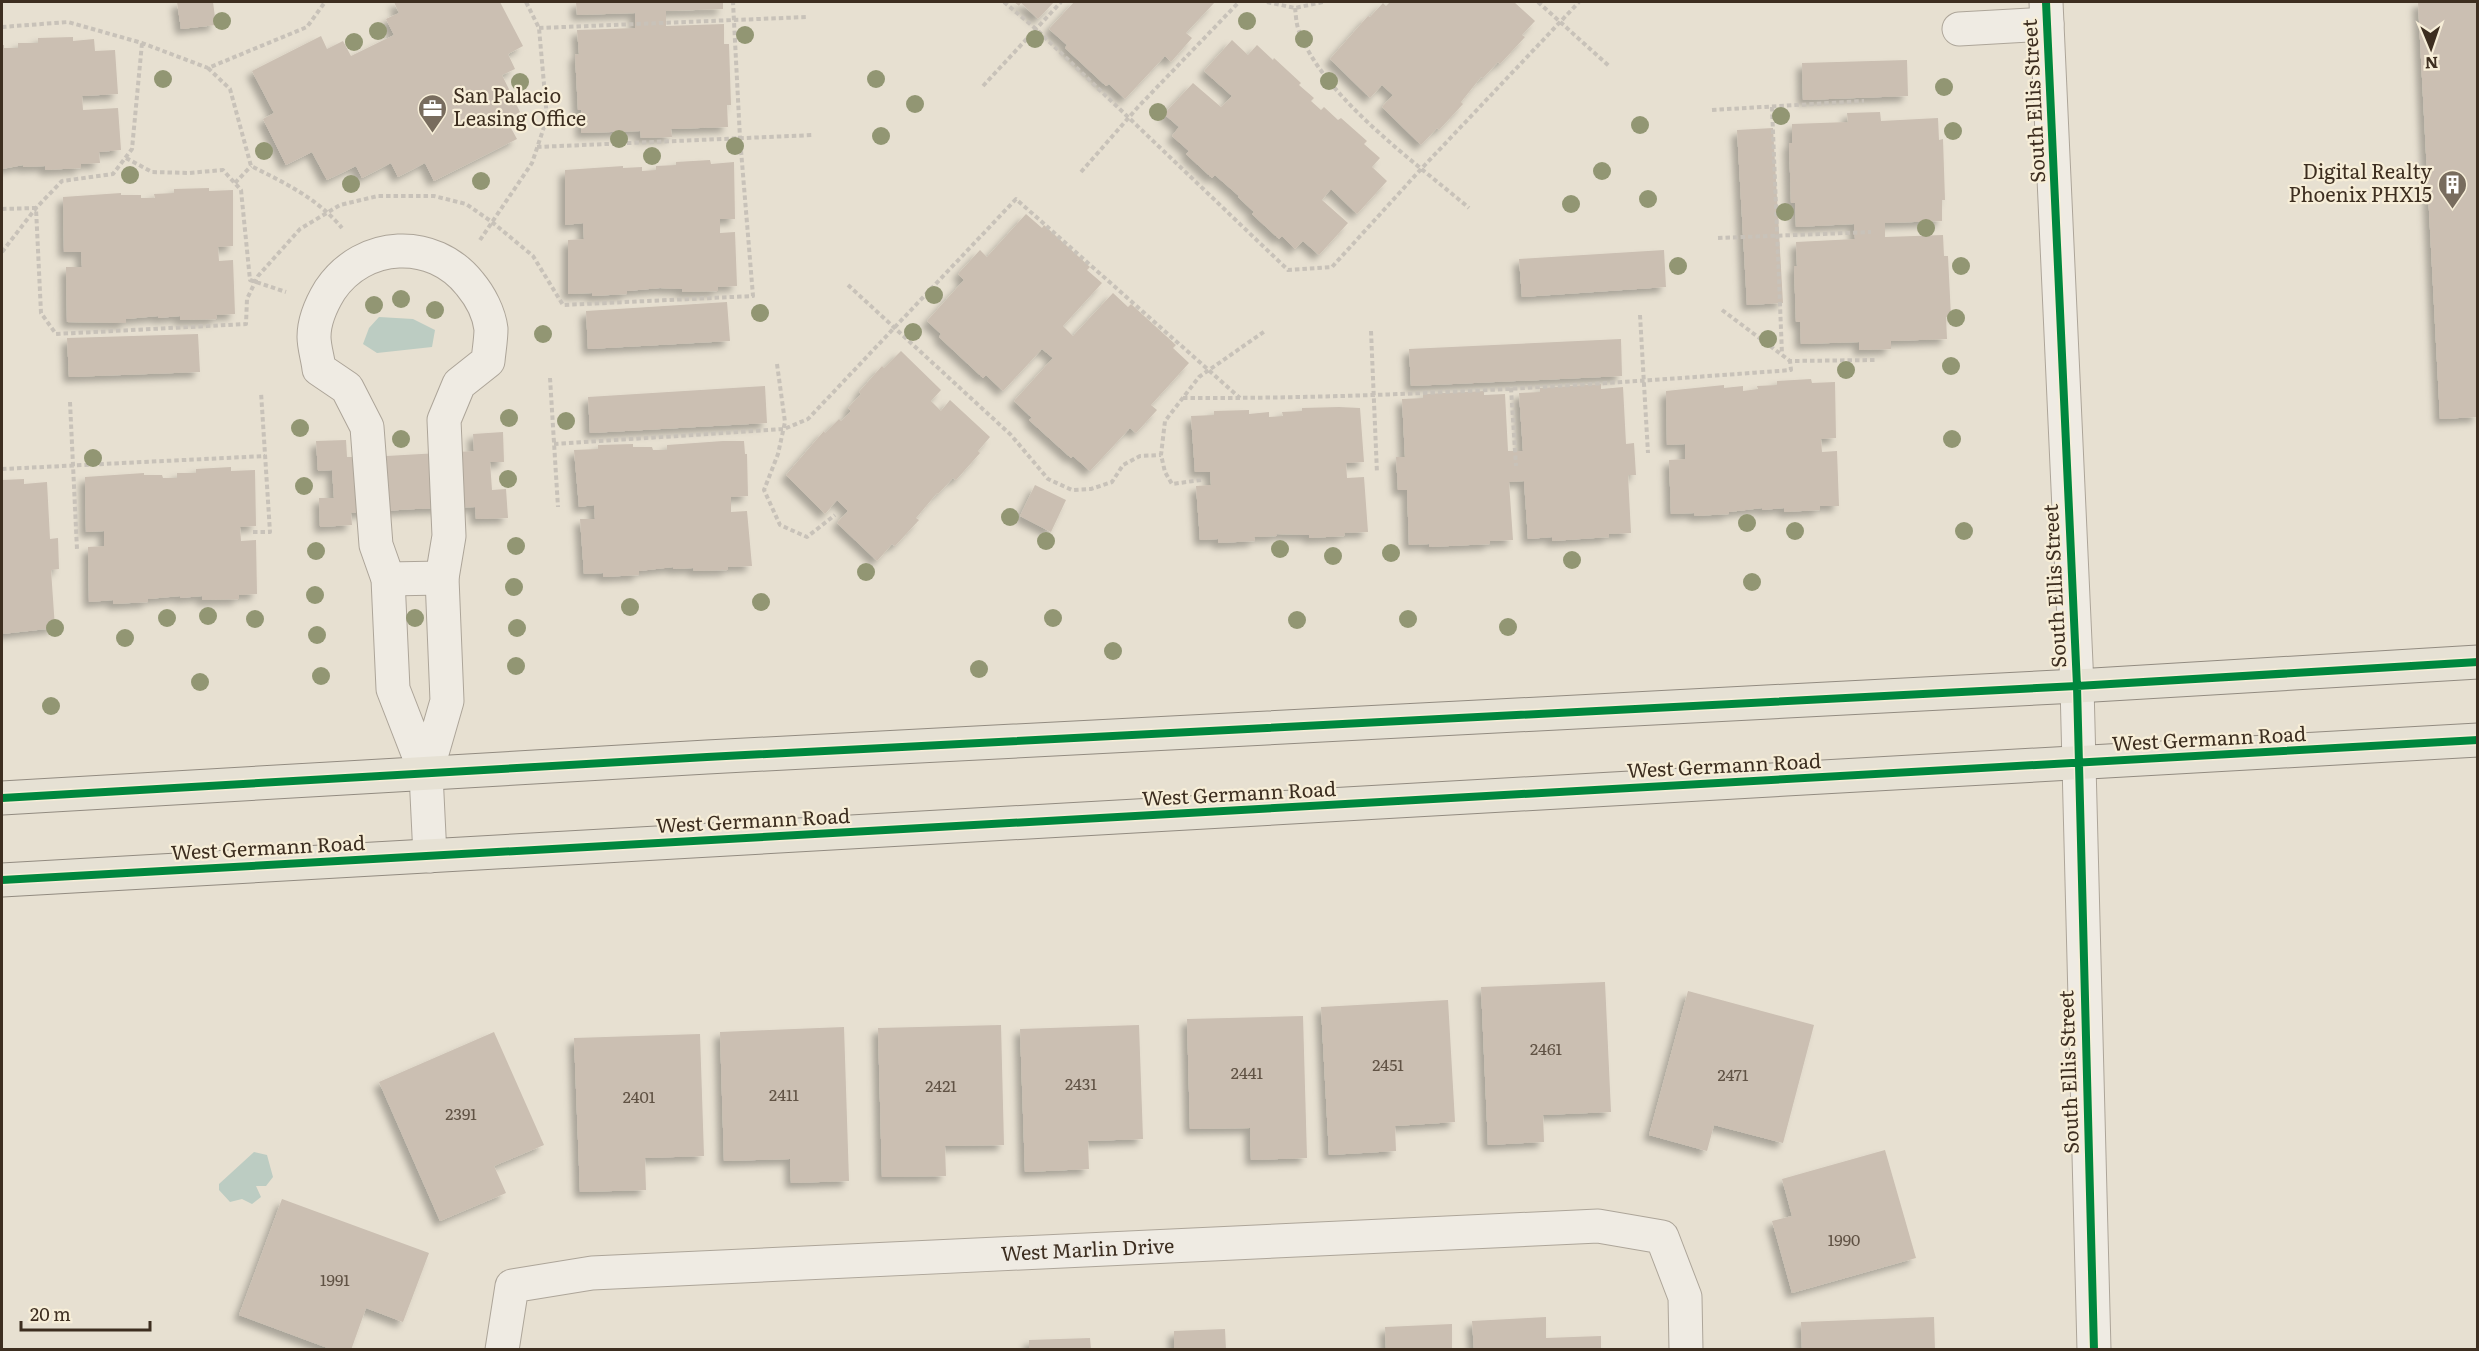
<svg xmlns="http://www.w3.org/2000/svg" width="2479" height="1351" viewBox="0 0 2479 1351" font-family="Literata,serif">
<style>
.water{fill:#bcccc2}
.building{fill:#cbbfb2;filter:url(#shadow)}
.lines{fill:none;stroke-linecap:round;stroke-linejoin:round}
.minor-casing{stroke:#ada599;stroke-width:35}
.major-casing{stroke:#928b80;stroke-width:35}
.path{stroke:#c8c2b9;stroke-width:4;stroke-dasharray:4.5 3;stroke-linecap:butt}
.minor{stroke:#efebe3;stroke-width:33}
.major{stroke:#e6e1d4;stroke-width:33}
.cycleway-casing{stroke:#f7eed8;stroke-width:11}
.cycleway{stroke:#00873e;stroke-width:8}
.tree{fill:#929673}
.labels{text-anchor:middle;stroke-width:4.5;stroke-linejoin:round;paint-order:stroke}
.number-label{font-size:16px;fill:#605244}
.poi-label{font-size:20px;fill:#3d2e20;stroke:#f7eed8;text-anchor:start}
.street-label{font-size:20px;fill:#3d2e20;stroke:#f7eed8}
</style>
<defs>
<filter id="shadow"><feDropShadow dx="-5.5" dy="5.5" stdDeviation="3" flood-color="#0004"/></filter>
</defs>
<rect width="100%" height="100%" fill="#e7e0d1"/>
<!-- water -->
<path class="water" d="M379,317l34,2 22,11 -3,17 -55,6 -14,-9 6,-16z
M254,1152l13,3 6,22 -7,9h-10l5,11 -9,7 -10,-5 -12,3 -11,-12v-6z"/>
<!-- building -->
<path class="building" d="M177,2h36l3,23 -35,4z
M394,2h106l23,44 -15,8 7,15 -13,6 18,37 -14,7 11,20 -83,42 -9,-18 -27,14 -7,-14 -29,15 -6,-12 -29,14 -15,-28 -26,13 -23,-46 11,-6 -22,-42 69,-35 6,13 16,-8 8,15 43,-21 -8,-16 13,-6z
M576,2h147v7l-57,2v15l58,-2v20h5l2,61h-4l1,22 -57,2 1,8 -31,1 -1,-7 -59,2v-23h-3l-3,-55 4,-1 -2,-24 58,-2v-15l-58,2z
M1014,2h40l-16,17 -17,-16 -2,3z
M1074,2h141l-29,31 6,5 -21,24 -6,-6 -40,43 -16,-15 -3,2 -41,-38 2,-3 -18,-16z
M1390,2h124l21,19 -13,14 3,2 -25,27 -2,-2 -15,16 -2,-1 -20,25 2,2 -24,26 -2,-2 -16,17 -39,-38 11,-12 -11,-10 -12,13 -40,-39 38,-43 2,1 13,-14 3,3z
M2418,2h60v415l-38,2z
M73,37v4l21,-2 1,12 20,-1 3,44 -36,2 1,14 35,-2 3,42 -22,2 1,11 -19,1v4l-36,2v-4l-22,1v-2l-21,4v-124h2v3h14v-5h20v-5z
M1232,40l16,15 9,-10 16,15 1,-2 27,25 -2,2 15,13 -3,3 10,9 3,-3 14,13 3,-2 26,23 -3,3 16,14 -8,9 15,14 -30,33 -26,-25 -9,11 26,23 -29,32 -16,-14 -8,8 -13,-13 -3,3 -27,-25 2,-2 -16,-15 1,-1 -24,-21 -3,3 -26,-24 3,-3 -17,-15 7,-9 -15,-13 29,-31 28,24 11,-11 -28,-25z
M1907,60l1,36 -105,4 -1,-37z
M1880,112l1,9 57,-3 1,22 4,-1 2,61h-3v21l-57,2v14l58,-2 1,21h4l3,61h-5l1,22 -56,2v8l-32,1v-8l-58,2 -1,-22h-4l-2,-56h3l-1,-24 59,-3 -1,-15 -58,3 -1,-24h-4l-2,-60h3v-19l56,-2 -1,-9z
M1773,128l10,175 -36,2 -10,-175z
M710,160l1,4 23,-2 1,57h-15v14l15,-1 2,54 -19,1v4l-36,1v-3l-22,-1 -33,3v3l-35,2v-3l-24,1v-54l16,-1 -1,-16 -18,2v-55l58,-4v2l19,-1v4l14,-1v-4l20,-1v-3z
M209,188v3l24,-1v56l-15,1 1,14 14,-1 2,54 -19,1 1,4 -37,1v-4l-22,2v-2l-32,3v4l-59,-1 -1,-55h16l-1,-15h-17l-1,-55 58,-4v2h20v3h14l-1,-4 20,-1v-4z
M1026,214l16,14 2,-3 46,42 -3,3 15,13 -39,43 10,10 40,-43 15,14 3,-3 45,41 -3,3 16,15 -38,42 6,5 -21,23 -6,-5 -40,43 -17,-15 -2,2 -42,-38 3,-2 -18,-17 39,-43 -11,-9 -39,42 -17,-16 -3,3 -44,-41 2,-3 -14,-13 37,-41 -6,-6 22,-24 7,7z
M1664,250l2,37 -144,10 -3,-38z
M727,302l3,39 -142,8 -2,-38z
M198,334l2,38 -131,5 -2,-39z
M1621,339l1,37 -211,10 -2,-37z
M901,351l40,39 -10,11 10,10 9,-11 40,37 -12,14 2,2 -24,27 -3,-2 -15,16 -1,-1 -21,25 3,2 -24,26 -3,-2 -15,17 -40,-38 11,-12 -11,-11 -12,14 -39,-39 38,-44 1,2 14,-14 2,2 10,-10 -3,-3 13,-14 -2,-2 23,-26 2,2z
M1811,379l1,4 23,-1 1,56 -15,1 1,13 15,-1 2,55h-19v4l-36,2v-4l-22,2v-2l-33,4v2l-34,2 -1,-3 -23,1 -2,-54 16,-1v-15l-18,1 -1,-54 58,-6v3l19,-2v5l15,-2 -1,-3 20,-1v-4z
M1601,384v5l22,-2 3,57 8,-1 2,32h-8l3,58 -22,1v3l-57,4v-4l-24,2 -4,-58 -15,1 4,58 -23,1v3l-61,3v-3l-20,1 -2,-55h-9l-2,-33h9l-3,-58 21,-1v-4l61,-3v4l21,-1 3,57h15l-4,-58 21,-1v-4z
M765,386l2,37 -177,10 -2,-36z
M1339,407l21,1 4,54 -18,1 1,15 17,-1 4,55 -24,1 1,3 -36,2v-3l-33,-1 1,2 -23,1 1,4 -37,2v-4l-18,1 -4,-54 15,-1 -1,-13h-15l-4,-56 23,-1v-4l35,-1v4l20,-2v5l14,-1 -1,-4 20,-1v-3z
M503,432l1,30h-14l2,28 14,-1 2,29 -32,1 -1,-12 -60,2 -64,4 1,12 -32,2 -1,-29h15l-2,-28 -14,1 -2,-30 30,-1 1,17h22l105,-6 -1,-17z
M723,441h21l1,13h2l1,42 -17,1v15l16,-1 5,55 -24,1v3l-34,1 -1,-3 -20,1v-2l-34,4v4l-36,2v-4l-19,1 -4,-55h15l-1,-14 -15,2 -5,-57 24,-1v-4l35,-1v3h19l1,3h14v-5z
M231,467v4l24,-1 1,56 -16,1 1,14 15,-1 1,54 -18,1v4l-37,1v-4l-22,2v-2l-32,3v3l-35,2v-4l-24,2 -1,-55 16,-1v-15l-18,1 -1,-55 59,-4v2h18l1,3h14v-5h19v-4z
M24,479v5l23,-2 3,57 8,-1 1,31 -8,1 4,58 -53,6v-154z
M1035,485l31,15 -15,32 -31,-16z
M1605,982l6,130 -68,3 1,27 -56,3 -7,-158z
M1688,991l126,34 -31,118 -69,-18 -7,26 -58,-16z
M1448,1000l7,122 -60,4 1,25 -67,4 -8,-148z
M1303,1016l4,142 -56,2 -1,-32 -60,1 -3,-110z
M1001,1025l3,120 -59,1 1,30 -64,1 -4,-149z
M1139,1025l4,114 -55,2 1,28 -64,3 -5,-143z
M844,1027l5,154 -58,2 -1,-24 -66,2 -4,-129z
M494,1032l50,113 -50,21 12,27 -66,28 -61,-139z
M700,1034l4,122 -59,2 1,32 -66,2 -6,-154z
M1885,1150l31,108 -124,35 -20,-72 20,-5 -10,-37z
M282,1199l147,54 -26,69 -37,-14 -15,42h-18l-94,-35z
M1546,1317v21l55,-2v14h-127l-2,-29z
M1934,1317l1,33h-133l-1,-28z
M1452,1324v26h-66l-1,-23z
M1225,1329l1,21h-52v-19z
M1090,1338l1,12h-62v-10z"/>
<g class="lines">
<defs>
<g id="minor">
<path d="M2046,2l31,684 17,664"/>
<path d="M1959,29l88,-5"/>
<path d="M388,579l54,-1"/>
<path d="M426,774l21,-73 -5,-123 7,-42 -5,-116 15,-36 29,-23c1,-11 3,-22 3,-32 -2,-16 -11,-33 -21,-45 -37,-47 -107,-43 -140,6 -8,13 -16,31 -16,47 0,10 4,22 5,32l28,19 20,39 9,118 12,34 5,110 33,85 4,82"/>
<path id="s1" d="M502,1350l10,-64 80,-13 1006,-47 64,11 23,60 1,53"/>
</g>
<path id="major" d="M2,798l705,-41 1370,-71 401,-24
M2,880l2476,-140"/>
</defs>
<!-- minor casing -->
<use href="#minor" class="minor-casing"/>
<!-- major casing -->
<use href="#major" class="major-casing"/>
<!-- path -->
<path class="path" d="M1004,2l32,27 252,241 44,-3 90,-99 157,-166
M1267,2l28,6 28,-6
M1538,2l71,64
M1295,8c1,7 1,16 4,23 25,67 116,131 170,177
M2,27l66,-5 74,21 66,25 99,-41 18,-25
M539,28l268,-11
M208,68l22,21 21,77c34,17 66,32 91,62
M983,86l78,-84
M1772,107l10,247
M1712,110l152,-9
M537,147l277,-12
M126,158l26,14 37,1 34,-3 18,20 9,90 36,12
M1081,172l57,-65 101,-105
M235,183l16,-17
M2,209l34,-1 5,105 15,21 190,-10 1,-25 11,-23 42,-47 40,-24 38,-9h56l32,8 26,18 41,34 30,49 190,-9 -13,-158 -7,-136
M1718,238l153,-6
M480,240l52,-77 15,-45 -8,-90 -13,-26
M2,252l34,-44 26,-27 51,-7 19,-25 10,-106
M848,285l163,150 37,44 24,11 19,-1 21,-7 11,-17 17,-9 21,-1
M1722,310l68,51 87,-1
M1640,315l8,138
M1371,331l6,142
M777,364l8,58 -7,32 -14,36 16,35 27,12 28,-22
M550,378l8,129
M1511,388l5,78
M1183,398c203,1 406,-13 608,-28l-1,-9
M70,402l7,147
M554,444l230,-15 24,-10 208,-220 224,199
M2,469l263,-13
M1201,480l-29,4 -7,-12 -4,-17 4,-34 34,-44 66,-46
M253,532h17l-9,-140"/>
<!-- minor -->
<use href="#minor" class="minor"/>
<!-- major -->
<use href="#major" class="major"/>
<defs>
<path id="cycleway" d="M2046,2l31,684 17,664
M2,798l705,-41 1370,-71 401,-24
M2,880l2476,-140"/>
</defs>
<!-- cycleway casing -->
<use href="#cycleway" class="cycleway-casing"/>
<!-- cycleway -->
<use href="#cycleway" class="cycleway"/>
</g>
<!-- trees -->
<g class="tree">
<circle cx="222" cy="21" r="9"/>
<circle cx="1247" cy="21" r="9"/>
<circle cx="378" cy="31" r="9"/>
<circle cx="745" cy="35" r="9"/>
<circle cx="1035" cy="39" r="9"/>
<circle cx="1304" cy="39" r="9"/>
<circle cx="354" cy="42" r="9"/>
<circle cx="163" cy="79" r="9"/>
<circle cx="876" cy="79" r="9"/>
<circle cx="1329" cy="81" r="9"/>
<circle cx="520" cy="82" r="9"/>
<circle cx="1944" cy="87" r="9"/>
<circle cx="915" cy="104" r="9"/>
<circle cx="1158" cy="112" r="9"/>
<circle cx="1781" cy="116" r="9"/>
<circle cx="1640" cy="125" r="9"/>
<circle cx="1953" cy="131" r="9"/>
<circle cx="881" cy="136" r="9"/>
<circle cx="619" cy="139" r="9"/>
<circle cx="735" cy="146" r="9"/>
<circle cx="264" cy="151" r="9"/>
<circle cx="652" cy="156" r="9"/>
<circle cx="1602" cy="171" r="9"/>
<circle cx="130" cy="175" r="9"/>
<circle cx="481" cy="181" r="9"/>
<circle cx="351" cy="184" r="9"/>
<circle cx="1648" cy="199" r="9"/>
<circle cx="1571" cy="204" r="9"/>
<circle cx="1785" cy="212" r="9"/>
<circle cx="1926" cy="228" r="9"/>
<circle cx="1678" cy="266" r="9"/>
<circle cx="1961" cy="266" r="9"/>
<circle cx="934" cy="295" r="9"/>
<circle cx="401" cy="299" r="9"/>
<circle cx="374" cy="305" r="9"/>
<circle cx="435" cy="310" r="9"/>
<circle cx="760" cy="313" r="9"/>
<circle cx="1956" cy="318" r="9"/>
<circle cx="913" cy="332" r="9"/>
<circle cx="543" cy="334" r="9"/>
<circle cx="1768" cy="339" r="9"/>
<circle cx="1951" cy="366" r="9"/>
<circle cx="1846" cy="370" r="9"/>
<circle cx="509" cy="418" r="9"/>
<circle cx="566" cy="421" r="9"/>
<circle cx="300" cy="428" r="9"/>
<circle cx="401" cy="439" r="9"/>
<circle cx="1952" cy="439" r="9"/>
<circle cx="93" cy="458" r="9"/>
<circle cx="508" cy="479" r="9"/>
<circle cx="304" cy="486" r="9"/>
<circle cx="1010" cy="517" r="9"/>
<circle cx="1747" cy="523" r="9"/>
<circle cx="1795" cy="531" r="9"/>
<circle cx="1964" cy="531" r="9"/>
<circle cx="1046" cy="541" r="9"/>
<circle cx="516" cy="546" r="9"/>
<circle cx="1280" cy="549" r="9"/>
<circle cx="316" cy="551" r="9"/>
<circle cx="1391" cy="553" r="9"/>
<circle cx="1333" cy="556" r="9"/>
<circle cx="1572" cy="560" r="9"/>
<circle cx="866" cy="572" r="9"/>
<circle cx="1752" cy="582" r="9"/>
<circle cx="514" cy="587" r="9"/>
<circle cx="315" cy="595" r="9"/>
<circle cx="761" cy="602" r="9"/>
<circle cx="630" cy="607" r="9"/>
<circle cx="208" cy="616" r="9"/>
<circle cx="167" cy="618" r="9"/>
<circle cx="415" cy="618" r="9"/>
<circle cx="1053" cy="618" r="9"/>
<circle cx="255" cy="619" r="9"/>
<circle cx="1408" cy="619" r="9"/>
<circle cx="1297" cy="620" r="9"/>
<circle cx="1508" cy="627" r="9"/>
<circle cx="55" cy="628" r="9"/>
<circle cx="517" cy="628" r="9"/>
<circle cx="317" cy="635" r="9"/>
<circle cx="125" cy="638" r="9"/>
<circle cx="1113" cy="651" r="9"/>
<circle cx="516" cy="666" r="9"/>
<circle cx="979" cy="669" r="9"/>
<circle cx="321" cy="676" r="9"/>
<circle cx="200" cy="682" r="9"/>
<circle cx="51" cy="706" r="9"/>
</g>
<!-- icons -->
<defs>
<symbol id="office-pin" viewBox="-11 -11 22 30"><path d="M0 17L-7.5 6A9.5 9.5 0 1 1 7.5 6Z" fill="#786c5e" stroke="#f7eed8"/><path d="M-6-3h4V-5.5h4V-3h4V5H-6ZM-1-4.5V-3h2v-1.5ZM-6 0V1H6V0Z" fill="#fff"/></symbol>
<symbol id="building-pin" viewBox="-11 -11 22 30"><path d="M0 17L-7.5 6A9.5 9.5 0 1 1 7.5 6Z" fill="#786c5e" stroke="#f7eed8"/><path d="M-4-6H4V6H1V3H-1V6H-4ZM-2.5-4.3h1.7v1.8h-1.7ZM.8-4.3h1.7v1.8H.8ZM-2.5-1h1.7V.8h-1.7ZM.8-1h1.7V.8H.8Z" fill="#fff"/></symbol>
</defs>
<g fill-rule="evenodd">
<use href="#office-pin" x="416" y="92" width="33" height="45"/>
<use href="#building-pin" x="2436" y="168" width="33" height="45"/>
</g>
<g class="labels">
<!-- number labels -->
<g class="number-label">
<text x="1546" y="1055">2461</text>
<text x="1388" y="1071">2451</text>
<text x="1247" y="1079">2441</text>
<text x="1733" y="1081">2471</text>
<text x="1081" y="1090">2431</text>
<text x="941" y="1092">2421</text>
<text x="784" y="1101">2411</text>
<text x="639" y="1103">2401</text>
<text x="461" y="1120">2391</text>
<text x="1844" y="1246">1990</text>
<text x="335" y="1286">1991</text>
</g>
<!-- poi labels -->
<g class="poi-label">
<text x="453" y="103">San Palacio<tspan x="453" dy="23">Leasing Office</tspan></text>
<text x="2432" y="179" text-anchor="end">Digital Realty<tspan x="2432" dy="23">Phoenix PHX15</tspan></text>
</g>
<!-- street labels -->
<g class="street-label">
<text transform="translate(2034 101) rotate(-93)" y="7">South Ellis Street</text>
<text transform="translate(2055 586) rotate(-93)" y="7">South Ellis Street</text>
<text transform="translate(2209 739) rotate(-3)" y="7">West Germann Road</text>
<text transform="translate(1724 766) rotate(-3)" y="7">West Germann Road</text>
<text transform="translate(1239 794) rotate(-3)" y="7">West Germann Road</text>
<text transform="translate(753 821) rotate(-3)" y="7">West Germann Road</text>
<text transform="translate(268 848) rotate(-3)" y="7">West Germann Road</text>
<text transform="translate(2069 1072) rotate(-92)" y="7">South Ellis Street</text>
<text dy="7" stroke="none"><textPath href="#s1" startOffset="642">West Marlin Drive</textPath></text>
</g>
</g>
<!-- border -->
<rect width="2479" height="1351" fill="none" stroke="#3d2e20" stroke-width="6"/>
<!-- north arrow -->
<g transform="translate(2431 48) rotate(178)" stroke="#f7eed8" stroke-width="4.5" paint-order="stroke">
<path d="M0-4.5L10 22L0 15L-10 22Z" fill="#3d2e20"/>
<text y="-9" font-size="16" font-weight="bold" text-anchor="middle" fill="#3d2e20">N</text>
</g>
<!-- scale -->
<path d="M21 1321v9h129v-9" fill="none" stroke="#3d2e20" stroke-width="3"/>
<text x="30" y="1321" font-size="18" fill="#3d2e20" stroke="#f7eed8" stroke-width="4.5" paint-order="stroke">20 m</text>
</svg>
